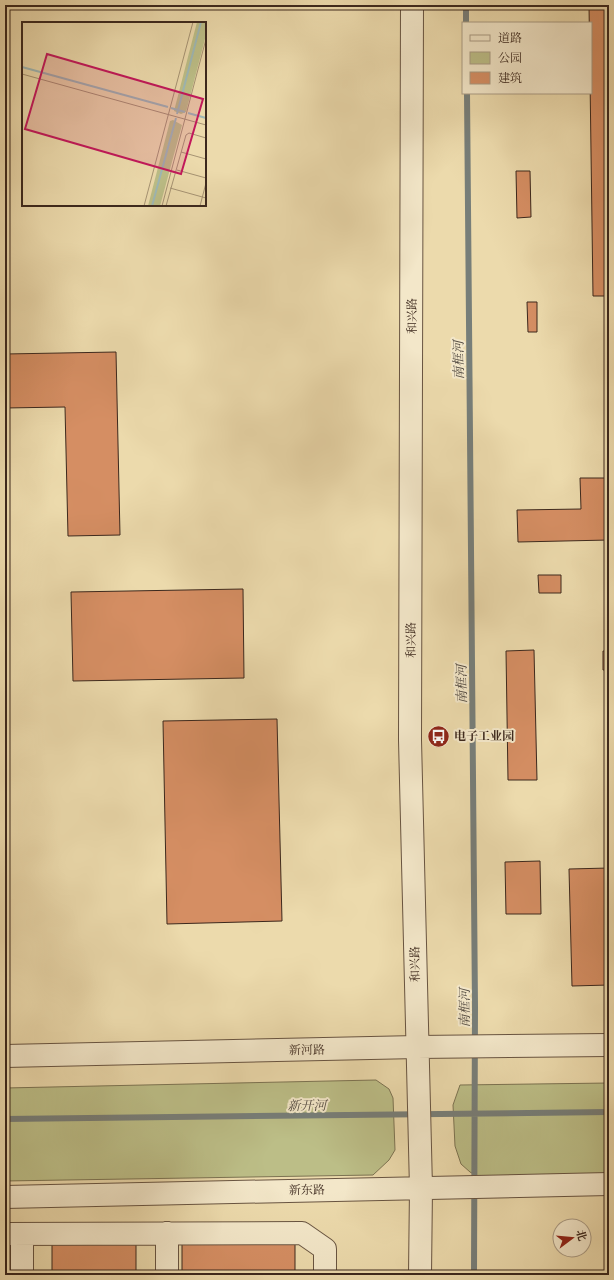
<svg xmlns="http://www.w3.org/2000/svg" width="614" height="1280" viewBox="0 0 614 1280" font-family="'Gentium Book Plus','Noto Serif SC',serif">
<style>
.green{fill:#bcbe87;stroke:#7c7352}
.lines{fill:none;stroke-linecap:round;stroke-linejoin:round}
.stream{stroke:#777e79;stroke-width:6}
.building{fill:#d58e63;stroke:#3c281d}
.minor-casing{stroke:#685441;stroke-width:24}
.minor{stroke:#f3e7c9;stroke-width:22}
.labels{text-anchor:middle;stroke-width:4;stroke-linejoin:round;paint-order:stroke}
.street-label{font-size:12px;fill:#3c281d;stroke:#f3e7c9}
.poi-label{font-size:12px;font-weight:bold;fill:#3c281d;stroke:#f3e7c9;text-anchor:start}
.water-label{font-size:13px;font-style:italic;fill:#544c43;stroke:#f3e7c9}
.inset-river{fill:none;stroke:#9eb8b6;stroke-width:2}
.inset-road{fill:none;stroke:#a69373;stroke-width:1}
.view{fill:#c2185b;fill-opacity:0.15;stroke:#c2185b;stroke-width:2}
.inset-edge{fill:none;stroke:#3c281d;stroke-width:2}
</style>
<rect width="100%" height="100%" fill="#ecdaac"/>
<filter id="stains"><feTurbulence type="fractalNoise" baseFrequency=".005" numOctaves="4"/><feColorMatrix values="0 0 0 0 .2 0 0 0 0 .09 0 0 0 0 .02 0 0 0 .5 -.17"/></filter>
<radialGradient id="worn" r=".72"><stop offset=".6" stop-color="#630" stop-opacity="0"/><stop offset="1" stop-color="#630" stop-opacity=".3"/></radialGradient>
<!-- green -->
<path class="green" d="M376,1080l13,9 4,9 2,52 -6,10 -16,15 -368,6v-93z
M609,1083v91l-130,3 -9,-5 -9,-8 -6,-18 -2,-41 7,-20z"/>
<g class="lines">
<!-- stream -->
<path class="stream" d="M466,5v18
M467,93l8,914 -1,268
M5,1119l604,-7"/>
</g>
<!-- building -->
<path class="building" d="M589,5h20v291h-16z
M516,171h14l1,46 -14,1z
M527,302h10v30h-9z
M116,352l4,183 -52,1 -3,-129 -60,1v-54z
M580,478h29v62l-91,2 -1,-32 64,-1z
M538,575h23v18h-22z
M243,589l1,89 -171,3 -2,-89z
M534,650l3,130h-29l-2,-129z
M603,651h6v19h-6z
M277,719l5,202 -115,3 -4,-203z
M540,861l1,53h-35l-1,-52z
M609,868v117l-37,1 -3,-117z
M295,1239v36h-113v-35z
M52,1240l84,1v34h-84z"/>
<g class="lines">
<defs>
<path id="minor" d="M412,5l-2,735 11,448 -1,87
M5,1056l412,-9 192,-2
M5,1197l604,-13
M167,1233v42
M5,1234l297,-1 23,16v26
M22,1275v-41"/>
</defs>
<!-- minor casing -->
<use href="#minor" class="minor-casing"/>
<!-- minor -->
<use href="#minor" class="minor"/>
</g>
<!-- icons -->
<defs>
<symbol id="bus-disc" viewBox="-11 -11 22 22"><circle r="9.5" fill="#8f2418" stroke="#f3e7c9"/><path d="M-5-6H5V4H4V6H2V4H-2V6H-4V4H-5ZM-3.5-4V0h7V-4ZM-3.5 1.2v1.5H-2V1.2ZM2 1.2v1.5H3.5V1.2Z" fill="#fff"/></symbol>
</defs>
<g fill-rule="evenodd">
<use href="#bus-disc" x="426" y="724" width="25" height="25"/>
</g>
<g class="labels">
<!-- street labels -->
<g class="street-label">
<text transform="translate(412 316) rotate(-90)" y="4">和兴路</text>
<text transform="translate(411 640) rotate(-90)" y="4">和兴路</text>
<text transform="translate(415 964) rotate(-91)" y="4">和兴路</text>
<text transform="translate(307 1050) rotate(-1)" y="4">新河路</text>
<text transform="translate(307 1190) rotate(-1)" y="4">新东路</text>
</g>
<!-- poi labels -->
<g class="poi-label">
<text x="454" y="740">电子工业园</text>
</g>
<!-- water labels -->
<g class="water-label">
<text transform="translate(458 360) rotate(-91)" y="5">南框河</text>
<text transform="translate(461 684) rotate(-91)" y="5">南框河</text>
<text transform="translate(464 1008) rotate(-90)" y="5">南框河</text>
<text transform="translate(307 1105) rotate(-1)" y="5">新开河</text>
</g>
</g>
<!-- overview -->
<g transform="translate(22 22)">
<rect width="184" height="184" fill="#ecdaac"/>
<path d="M175,0h9v13l-20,77 -5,2 -7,-3zM151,98l9,5 -22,81h-12l22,-85z" fill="#bcbe87"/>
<path class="inset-river" d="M0,45l146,40M149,86l14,4M166,91l18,5M155,92l24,-92M130,184l24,-88"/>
<path class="inset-road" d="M0,52l184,51M159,130l25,7M155,148l29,8M148,166l36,10M122,184l49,-184M140,184l44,-167M144,184l20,-71 3,-2 17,5M178,184l6,-23"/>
<path class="view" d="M25,32l156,45 -22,75 -156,-45z"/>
<rect width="184" height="184" class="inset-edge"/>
</g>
<!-- margin -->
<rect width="614" height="1280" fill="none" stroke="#ecdaac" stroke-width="20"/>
<rect x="6" y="6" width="602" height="1268" fill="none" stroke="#3c281d" stroke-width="2"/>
<rect x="10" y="10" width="594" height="1260" fill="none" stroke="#3c281d"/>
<!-- legend -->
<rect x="462" y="22" width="130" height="72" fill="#f3e7c9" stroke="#aa9b84"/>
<rect x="470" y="35" width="20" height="6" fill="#f3e7c9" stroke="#aa9b84"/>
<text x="498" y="42" font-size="12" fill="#3c281d">道路</text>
<rect x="470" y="52" width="20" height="12" fill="#bcbe87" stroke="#aa9b84"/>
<text x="498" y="62" font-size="12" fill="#3c281d">公园</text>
<rect x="470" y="72" width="20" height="12" fill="#d58e63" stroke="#aa9b84"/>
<text x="498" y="82" font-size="12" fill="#3c281d">建筑</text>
<!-- north arrow -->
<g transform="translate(572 1238) rotate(74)"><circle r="19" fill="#f3e7c9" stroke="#aa9b84"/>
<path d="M0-3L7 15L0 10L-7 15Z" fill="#8f2418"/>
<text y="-6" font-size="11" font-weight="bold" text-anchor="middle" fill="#3c281d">北</text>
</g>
<rect width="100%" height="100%" filter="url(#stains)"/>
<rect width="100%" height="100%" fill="url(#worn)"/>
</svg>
